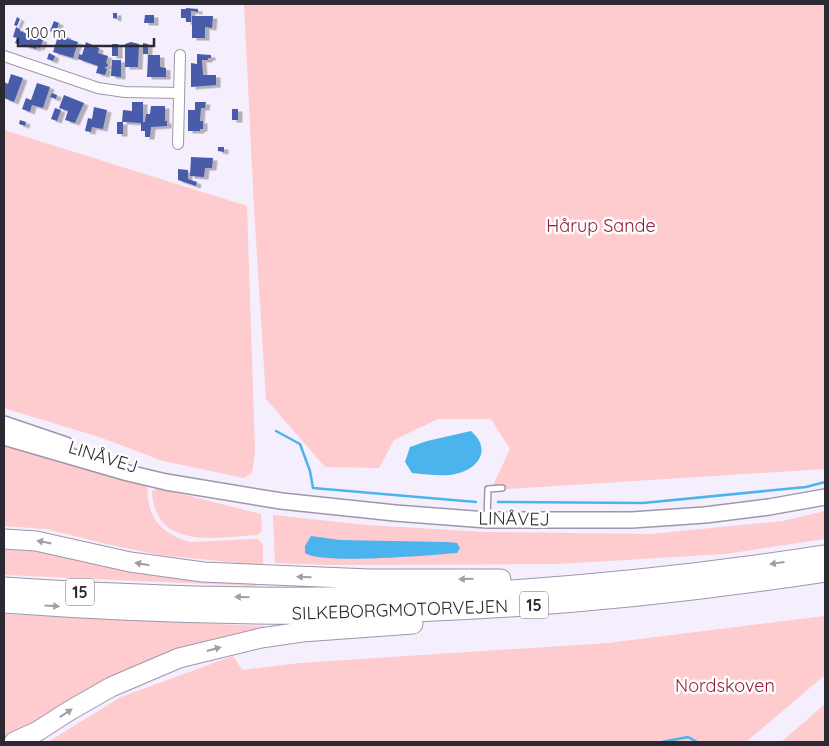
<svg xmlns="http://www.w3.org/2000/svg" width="829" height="746" viewBox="0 0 829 746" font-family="Quicksand,sans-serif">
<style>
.green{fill:#fecbce}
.water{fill:#4bb4ed}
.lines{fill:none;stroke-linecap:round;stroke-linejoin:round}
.stream{stroke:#4bb4ed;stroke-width:2.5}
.building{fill:#485caa;filter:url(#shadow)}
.lane-casing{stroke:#9f96ac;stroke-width:8}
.street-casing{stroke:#9f96ac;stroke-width:12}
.secondary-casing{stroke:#9f96ac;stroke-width:18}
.highway-casing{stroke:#9f96ac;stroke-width:21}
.lane{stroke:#fff;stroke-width:5}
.street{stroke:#fff;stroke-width:10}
.secondary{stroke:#fff;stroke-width:15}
.highway{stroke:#fff;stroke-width:19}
.oneway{fill:#a09fa3}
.labels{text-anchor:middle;stroke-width:5;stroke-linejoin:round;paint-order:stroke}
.shield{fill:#fefefe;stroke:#6c696f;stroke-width:1}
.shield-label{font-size:16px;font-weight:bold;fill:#2d2932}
.park-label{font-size:18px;fill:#961c39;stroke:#fefefe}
.street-label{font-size:18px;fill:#2d2932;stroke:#fefefe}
</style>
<defs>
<filter id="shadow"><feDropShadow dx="4.5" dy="2.5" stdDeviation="0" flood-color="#0004"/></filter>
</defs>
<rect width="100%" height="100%" fill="#f4eefd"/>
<!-- green -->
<path class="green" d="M244,4h581v465l-334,21 19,-41 -19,-30h-53l-44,21 -15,28 -54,-1 -59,-68 -12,-191z
M4,130l243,76 8,245 -3,22 -8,5 -81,-17 -61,-23 -98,-30z
M4,445l141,39c4,5 2,13 4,20 4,21 22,34 43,38l66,-3 5,5v20l-5,1 -98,-10 -49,-10 -65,-16 -42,-3z
M157,488l104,26 1,17 -4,4c-42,2 -103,16 -106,-44z
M825,511v28l-100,15 -168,10 -226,1 -56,-2 -2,-48 94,10 117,7 167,2 132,-13z
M17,548l28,3 213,30 -1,5 -253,-11v-25z
M4,614l260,12v7l-244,100 -16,3z
M825,616v59l-79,67h-698l73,-45 112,-41 9,14 58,-7 308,-20z
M825,704v38h-44z"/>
<!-- water -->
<path class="water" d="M471,431c24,21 3,42 -22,44 -12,1 -25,-1 -37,-2l-7,-11 5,-15 17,-6z
M311,536l29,4 106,2 11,1 3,5 -3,5c-26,2 -135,12 -152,0v-7z"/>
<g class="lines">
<!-- stream -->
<path class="stream" d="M276,431l24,13 10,27 3,17 163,14
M498,502l145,1 163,-16 19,-5
M662,742l26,-5 9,5"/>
</g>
<!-- building -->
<path class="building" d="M186,8l12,1v3l-7,-1v11h-5v-4h-5v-9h5z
M113,13h4v6l-4,-1z
M145,15h9v8h-10z
M192,16h21l-1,12 -7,-1v11h-13z
M17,17l3,2 -3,7 -3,-1z
M54,21l5,2 -3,10 -6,-2z
M16,27l4,2v2l23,9 -3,8 -3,-1 -1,2 -21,-6 2,-5 -4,-1z
M59,33l8,3 -1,2 12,4 -5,16 -20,-6z
M86,42l13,6 -1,5 10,3 -2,7 2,1 -1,3h-2v1l2,1 -2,6 -9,-2 2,-7 -20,-7 1,-5 3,1z
M131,42l8,2 -1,23h-13v-23z
M143,43l5,1v10h-5z
M112,44h6v12h-6z
M49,53l6,3 -2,5 -6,-2z
M197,54l14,1v3h-3v2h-6l1,15h13v10l-25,2v-24l6,1z
M148,55h12v12l6,1v9h-19z
M112,60h9v17l-10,-1z
M11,74l12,4 -9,24 -10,-4v-16l4,2z
M37,83l13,4 -7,21 -11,-3 -2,7 -8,-3 4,-11 5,2z
M52,93l5,2 -1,4 -6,-2z
M64,95l20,8 -9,20 -10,-3 3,-9 -9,-3z
M132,102h11v20h2l1,-8h4l1,-8h14v15h2v5l-16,1 -1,10h-5v-6h-4v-8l-18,-1v12h-6v-12h5l1,-12 9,1z
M195,102h11l-1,6h-4l-1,13h3v8h-3v2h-12v-21h7z
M94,107l13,3 -4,19 -11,-2 -1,5 -6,-1 3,-13 4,1z
M55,108l6,2 -4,11 -6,-2z
M232,109h6v11h-6z
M20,120l6,2 -1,4 -6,-2z
M218,147h6v5l-6,-1z
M191,157l22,1 -1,10h-7l-1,9 -14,-1z
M178,169l10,1v9l9,3 -1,4 -18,-6z"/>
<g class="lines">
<defs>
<path id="lane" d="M487,519l1,-30 14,-1"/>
<path id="street" d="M4,56l94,32 27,4 54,1
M178,144l2,-89"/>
<path id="secondary" d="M4,424l62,21
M4,437l124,36 38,9 115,19 114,12 92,7h145l73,-5 64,-8 56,-10"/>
<path id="highway" d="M4,539l32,2 94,21 73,10 167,7h131
M4,587c136,9 273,13 409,8 138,-5 276,-19 412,-40
M4,603c136,10 273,14 409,9 138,-5 276,-19 412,-40
M14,742l24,-11 31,-20 42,-24 68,-29 82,-20 41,-6 111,-8"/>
</defs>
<!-- lane casing -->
<use href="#lane" class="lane-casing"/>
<!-- street casing -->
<use href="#street" class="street-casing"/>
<!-- secondary casing -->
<use href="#secondary" class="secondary-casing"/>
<!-- highway casing -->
<use href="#highway" class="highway-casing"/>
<!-- lane -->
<use href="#lane" class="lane"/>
<!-- street -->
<use href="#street" class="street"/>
<!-- secondary -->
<use href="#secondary" class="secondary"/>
<!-- highway -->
<use href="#highway" class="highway"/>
</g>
<!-- one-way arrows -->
<defs><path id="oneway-solid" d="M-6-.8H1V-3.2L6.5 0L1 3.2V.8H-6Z" transform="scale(1.25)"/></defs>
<g class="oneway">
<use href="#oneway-solid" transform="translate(44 542) rotate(-169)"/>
<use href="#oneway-solid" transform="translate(777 563) rotate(172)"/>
<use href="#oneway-solid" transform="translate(142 564) rotate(-170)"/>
<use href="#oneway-solid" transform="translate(304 577) rotate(-179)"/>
<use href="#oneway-solid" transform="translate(466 579) rotate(179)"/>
<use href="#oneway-solid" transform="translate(242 597) rotate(-179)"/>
<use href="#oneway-solid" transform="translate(52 606) rotate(4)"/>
<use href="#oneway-solid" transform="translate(214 649) rotate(-15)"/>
<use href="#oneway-solid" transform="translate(66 713) rotate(-33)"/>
</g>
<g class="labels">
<!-- shield labels -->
<g class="shield">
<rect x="66" y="578.5" width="28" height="27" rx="4"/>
<rect x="520" y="591.5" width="28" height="27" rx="4"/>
</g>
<g class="shield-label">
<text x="80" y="598">15</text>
<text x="534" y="611">15</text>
</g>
<!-- park labels -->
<g class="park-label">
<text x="601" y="232">Hårup Sande</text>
<text x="725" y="692">Nordskoven</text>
</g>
<!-- street labels -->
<g class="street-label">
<text transform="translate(103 457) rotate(17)" y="6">LINÅVEJ</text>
<text transform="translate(514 519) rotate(1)" y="6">LINÅVEJ</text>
<text transform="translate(400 610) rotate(-2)" y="6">SILKEBORGMOTORVEJEN</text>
</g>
</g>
<!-- border -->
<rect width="829" height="746" fill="none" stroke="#2d2932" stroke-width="10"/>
<!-- scale -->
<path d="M18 38v8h136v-8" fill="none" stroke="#2d2932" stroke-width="2.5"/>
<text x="25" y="38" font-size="15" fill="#2d2932" stroke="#fefefe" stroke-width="4" paint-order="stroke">100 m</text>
</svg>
